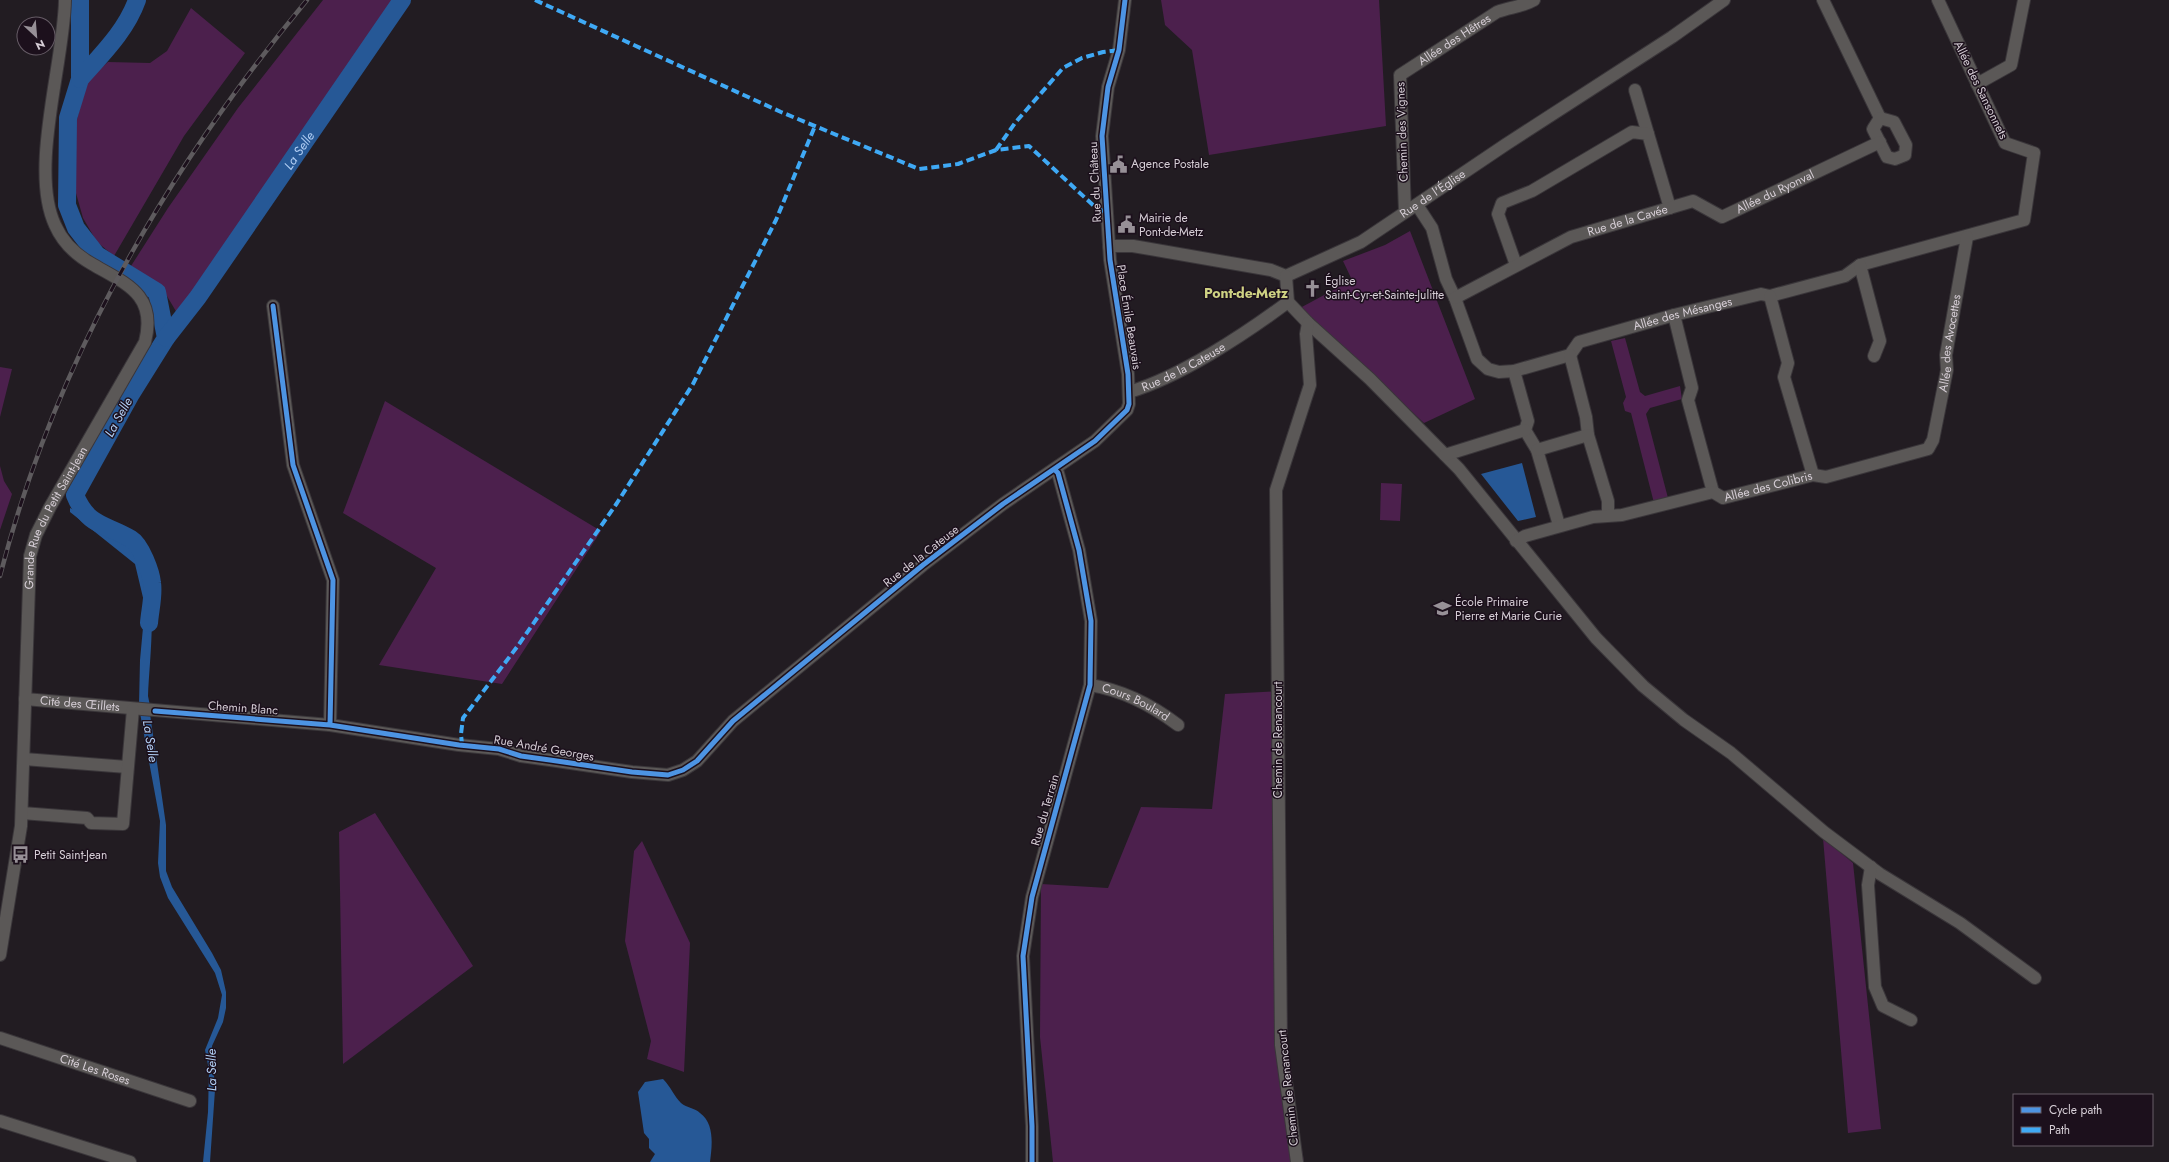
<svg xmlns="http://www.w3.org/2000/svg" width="2169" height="1162" viewBox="0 0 2169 1162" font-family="Jost,sans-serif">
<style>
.green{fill:#4c204d}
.water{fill:#265896}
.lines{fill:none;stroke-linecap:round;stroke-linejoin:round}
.river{stroke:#265896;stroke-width:18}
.minor-casing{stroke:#3a363a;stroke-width:14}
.minor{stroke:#5b5857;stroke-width:12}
.rail-casing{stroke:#5e5b5e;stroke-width:4.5}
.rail{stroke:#1c101c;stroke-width:3;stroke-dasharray:9;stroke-linecap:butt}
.quiet{stroke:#3fa9f5;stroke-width:4;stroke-dasharray:8 4;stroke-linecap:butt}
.cycleway-casing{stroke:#1c101c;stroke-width:8}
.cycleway{stroke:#4d94e3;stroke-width:5}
.labels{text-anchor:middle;stroke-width:3;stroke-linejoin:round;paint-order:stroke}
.street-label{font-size:12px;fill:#d6ced6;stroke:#1c101c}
.poi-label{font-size:12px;fill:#d6ced6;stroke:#1c101c;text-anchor:start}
.water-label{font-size:13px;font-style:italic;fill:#b1cef4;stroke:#1c101c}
.quarter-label{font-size:14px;font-weight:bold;fill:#cfd183;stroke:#1c101c}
</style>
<rect width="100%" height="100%" fill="#221c22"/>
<!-- green -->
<path class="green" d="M323,0h71l-217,313 -16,-27 -30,-20 37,-58 70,-100z
M1161,0h218l7,126 -177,29 -17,-105 -27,-25z
M191,8l54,45 -61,83 -70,120 -17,-14 -14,-24 -9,-32 1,-59 12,-47 21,-18 42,1 17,-12z
M1410,231l65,168 -51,24 -124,-115 52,-28 -9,-19 42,-16z
M1625,338l15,54 5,4 35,-10 2,13 -32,9 -4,6 22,84 -14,5 -23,-90 -6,-2 -2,-8 3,-6 -15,-56z
M0,367l12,2 -12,48z
M385,401l216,130 -99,153 -123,-19 57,-97 -93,-55z
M0,466l4,15 8,13 -12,36z
M1381,483l21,1 -2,37 -20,-1z
M1282,691l6,376 16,95h-251l-13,-125 1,-153 67,4 33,-81 71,2 13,-115z
M375,813l98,153 -130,98 -4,-232z
M1823,838l30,25 28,266 -33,4z
M642,841l48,102 -6,129 -37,-13 4,-18 -26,-100 9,-90z"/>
<!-- water -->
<path class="water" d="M1522,463l14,54 -18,4 -37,-47z
M70,508c21,11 61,34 72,55 17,30 7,99 6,133l2,10 -11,-1 1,-45 5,-54 -10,-42 -65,-52z
M140,713l10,1 16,111v46l6,16 40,66 9,17 5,22v16l-3,14 -11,24 3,44 -5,72h-7l5,-50 1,-42 -4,-20 13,-32 4,-23 -7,-22 -47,-75 -8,-21 -2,-14 2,-42z
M663,1079c8,8 11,17 18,24 6,5 14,5 19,10 15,11 12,33 10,49h-60l5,-8 -6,-6v-9l-5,-6 -6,-41 7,-10z"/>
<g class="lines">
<!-- river -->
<g class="river">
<path d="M80,0v79l-12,39 -1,87 9,23 21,27 60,37 9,46 -35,56 -56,101c13,32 31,29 56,44 10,6 20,33 21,44 2,12 -2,27 -3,40"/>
<path d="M80,79c22,-25 46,-48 57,-79"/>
<path id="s1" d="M166,338l32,-41 204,-297"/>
</g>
<defs>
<g id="minor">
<path d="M1823,0l57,118"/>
<path d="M1977,84l34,-19 13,-65"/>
<path d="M1635,90l13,44"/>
<path d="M1880,118l14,4 12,23 -1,10 -10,4 -8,-2 -14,-28z"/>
<path id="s2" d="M1417,205l15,23 14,51 9,19 22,61 11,10 11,3 15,-1 56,-16 9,-13 95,-27 87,-21 9,2 75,-20 15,-11 164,-45 10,-67 -29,-10 -67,-143"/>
<path id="s3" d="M1405,212l-5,-137 97,-63c13,-5 25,-5 37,-12"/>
<path id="s4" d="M1109,246h24l138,24 15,6 75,-34 144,-97 167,-108 52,-37"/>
<path d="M1516,265l-18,-51 4,-11 30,-12 100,-59 16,2 22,74"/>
<path d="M1860,265l20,76 -6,15"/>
<path d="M1286,276l2,26 20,21 62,56 89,90 137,169 47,48 41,34 47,33 93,79 56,42 80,49 75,55"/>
<path d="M1770,296l18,67 -4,14 29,98"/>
<path id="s5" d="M1455,298l116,-61 122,-36 29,16 158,-75"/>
<path d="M273,306l20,159 40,115 -3,145"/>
<path d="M1674,315l18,73 -4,12 25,92"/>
<path d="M1570,355l16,62 2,18 20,66v14"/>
<path d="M1514,371l14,50 -3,9 12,20 22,75"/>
<path id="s6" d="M1129,392c51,-15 116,-58 159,-90"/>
<path d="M1537,450l51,-15"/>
<path d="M1445,455l80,-25"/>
<path id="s7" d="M1516,541l9,-5 68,-19 29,-2 91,-23 10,6 90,-23 13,2 102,-28 5,-9 14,-70 -1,-15 21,-118"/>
<path id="s8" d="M1090,685c32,5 63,21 88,40"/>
<path id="s9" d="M25,699l305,26 129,20 40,4 22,7 29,4 82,12 36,3 15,-5 14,-9 36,-40 190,-156 80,-61 92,-63 32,-31 2,-6 -1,-30 -18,-114 -8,-124 6,-49 11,-37 6,-50"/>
<path d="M24,759l103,8"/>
<path d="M22,813l65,5 4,5 32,1 10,-115"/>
<path d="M1871,867l-3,18 7,102 8,19 28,14"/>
<path id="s10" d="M0,955l21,-129 9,-270 6,-21 14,-28 95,-165c12,-48 -19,-58 -53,-78 -16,-9 -30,-23 -37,-39 -26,-56 9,-162 10,-225"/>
<path id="s11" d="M0,1038l190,63"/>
<path d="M0,1121l130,41"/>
<path d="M1032,1162v-36l-9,-170 9,-59 58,-212 1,-64 -12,-71 -21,-77 -3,-3"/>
<path d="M1297,1162l-16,-117 -5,-555 34,-105 -4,-51 2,-11"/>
</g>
</defs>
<!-- minor casing -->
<use href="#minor" class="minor-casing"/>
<!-- minor -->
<use href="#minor" class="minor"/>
<defs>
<path id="rail" d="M0,576c55,-214 167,-407 307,-576"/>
</defs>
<!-- rail casing -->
<use href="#rail" class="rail-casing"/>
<!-- rail -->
<use href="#rail" class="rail"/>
<!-- quiet -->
<path class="quiet" d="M535,0l246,112 138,57 39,-5 38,-14 33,-4 65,60 12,7
M996,150l19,-27 48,-55 19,-10 21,-6 16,-2
M462,745l-1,-11 2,-16 54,-71 100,-144 76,-119 83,-164 39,-94"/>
<defs>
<path id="cycleway" d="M273,306l20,159 40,115 -3,145
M155,711l175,14 129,20 40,4 22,7 29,4 82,12 36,3 15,-5 14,-9 36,-40 190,-156 80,-61 92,-63 32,-31 2,-6 -1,-30 -18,-114 -8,-124 6,-49 11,-37 6,-50
M1032,1162v-36l-9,-170 9,-59 58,-212 1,-64 -12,-71 -21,-77 -3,-3"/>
</defs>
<!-- cycleway casing -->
<use href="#cycleway" class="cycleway-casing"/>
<!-- cycleway -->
<use href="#cycleway" class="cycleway"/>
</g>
<!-- icons -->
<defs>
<symbol id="civic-bare" viewBox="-9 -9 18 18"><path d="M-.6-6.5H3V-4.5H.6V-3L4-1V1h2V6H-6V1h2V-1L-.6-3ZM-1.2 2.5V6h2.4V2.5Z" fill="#979097" stroke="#1c101c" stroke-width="2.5" paint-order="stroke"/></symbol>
<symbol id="church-bare" viewBox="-9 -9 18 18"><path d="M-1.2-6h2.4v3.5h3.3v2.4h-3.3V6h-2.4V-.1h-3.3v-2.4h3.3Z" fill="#979097" stroke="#1c101c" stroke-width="2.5" paint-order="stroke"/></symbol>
<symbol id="school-bare" viewBox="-9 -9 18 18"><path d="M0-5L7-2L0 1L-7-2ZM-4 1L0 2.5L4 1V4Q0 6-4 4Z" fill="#979097" stroke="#1c101c" stroke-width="2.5" paint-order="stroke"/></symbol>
<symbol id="bus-bare" viewBox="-9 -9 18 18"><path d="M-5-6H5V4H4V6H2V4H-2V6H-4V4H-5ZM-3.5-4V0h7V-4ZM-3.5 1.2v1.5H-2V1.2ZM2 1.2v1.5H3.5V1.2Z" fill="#979097" stroke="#1c101c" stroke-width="2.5" paint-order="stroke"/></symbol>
</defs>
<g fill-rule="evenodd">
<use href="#civic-bare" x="1106" y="152" width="25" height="25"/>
<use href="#civic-bare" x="1114" y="212" width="25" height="25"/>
<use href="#church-bare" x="1300" y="276" width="25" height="25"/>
<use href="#school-bare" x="1430" y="596" width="25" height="25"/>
<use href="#bus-bare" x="8" y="842" width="25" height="25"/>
</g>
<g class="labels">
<!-- street labels -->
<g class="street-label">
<text dy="4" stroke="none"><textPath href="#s3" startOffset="202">Allée des Hêtres</textPath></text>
<text transform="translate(1981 90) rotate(64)" y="4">Allée des Sansonnets</text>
<text transform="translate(1402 132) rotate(-92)" y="4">Chemin des Vignes</text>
<text transform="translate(1095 182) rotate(-93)" y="4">Rue du Château</text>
<text dy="4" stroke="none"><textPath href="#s5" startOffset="350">Allée du Ryonval</textPath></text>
<text dy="4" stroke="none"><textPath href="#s4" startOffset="349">Rue de l'Église</textPath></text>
<text dy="4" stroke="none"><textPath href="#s5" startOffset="190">Rue de la Cavée</textPath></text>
<text dy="4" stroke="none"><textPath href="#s2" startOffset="389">Allée des Mésanges</textPath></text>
<text transform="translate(1129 317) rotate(81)" y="4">Place Émile Beauvais</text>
<text dy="4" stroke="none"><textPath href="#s7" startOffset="536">Allée des Avocettes</textPath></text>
<text dy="4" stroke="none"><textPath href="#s6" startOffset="60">Rue de la Cateuse</textPath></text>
<text dy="4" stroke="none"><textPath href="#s7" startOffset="262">Allée des Colibris</textPath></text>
<text dy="4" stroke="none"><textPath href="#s10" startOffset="445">Grande Rue du Petit Saint-Jean</textPath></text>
<text transform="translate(921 556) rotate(-38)" y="4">Rue de la Cateuse</text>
<text dy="4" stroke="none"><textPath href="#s8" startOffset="49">Cours Boulard</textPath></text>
<text dy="4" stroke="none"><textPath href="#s9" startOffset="55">Cité des Œillets</textPath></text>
<text transform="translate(243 708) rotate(4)" y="4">Chemin Blanc</text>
<text transform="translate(1278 740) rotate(-90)" y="4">Chemin de Renancourt</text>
<text transform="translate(544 748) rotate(10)" y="4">Rue André Georges</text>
<text transform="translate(1045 810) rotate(-74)" y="4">Rue du Terrain</text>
<text dy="4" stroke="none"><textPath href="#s11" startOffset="100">Cité Les Roses</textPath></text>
<text transform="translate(1288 1088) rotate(-96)" y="4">Chemin de Renancourt</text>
</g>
<!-- poi labels -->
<g class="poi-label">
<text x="1131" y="168">Agence Postale</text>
<text x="1139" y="222">Mairie de<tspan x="1139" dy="14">Pont-de-Metz</tspan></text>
<text x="1325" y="285">Église<tspan x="1325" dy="14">Saint-Cyr-et-Sainte-Julitte</tspan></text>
<text x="1455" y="606">École Primaire<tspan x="1455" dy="14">Pierre et Marie Curie</tspan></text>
<text x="34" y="859">Petit Saint-Jean</text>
</g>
<!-- water labels -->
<g class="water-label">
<text dy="5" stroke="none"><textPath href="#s1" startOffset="230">La Selle</textPath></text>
<text transform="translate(118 417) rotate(-61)" y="5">La Selle</text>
<text transform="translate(151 741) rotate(81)" y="5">La Selle</text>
<text transform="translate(211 1070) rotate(-91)" y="5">La Selle</text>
</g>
<!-- quarter labels -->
<g class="quarter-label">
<text x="1246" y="298">Pont-de-Metz</text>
</g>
</g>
<!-- legend -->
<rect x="2013" y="1094" width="140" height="52" fill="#1c101c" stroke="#665c66"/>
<rect x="2021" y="1107" width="20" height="6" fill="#4d94e3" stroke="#665c66"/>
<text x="2049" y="1114" font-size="12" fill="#d6ced6">Cycle path</text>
<rect x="2021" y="1127" width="20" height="6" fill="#3fa9f5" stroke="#665c66"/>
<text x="2049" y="1134" font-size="12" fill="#d6ced6">Path</text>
<!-- north arrow -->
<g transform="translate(36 36) rotate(154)"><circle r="19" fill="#1c101c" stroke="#665c66"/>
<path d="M0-3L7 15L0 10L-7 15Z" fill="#979097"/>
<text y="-6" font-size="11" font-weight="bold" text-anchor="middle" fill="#d6ced6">N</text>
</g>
</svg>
